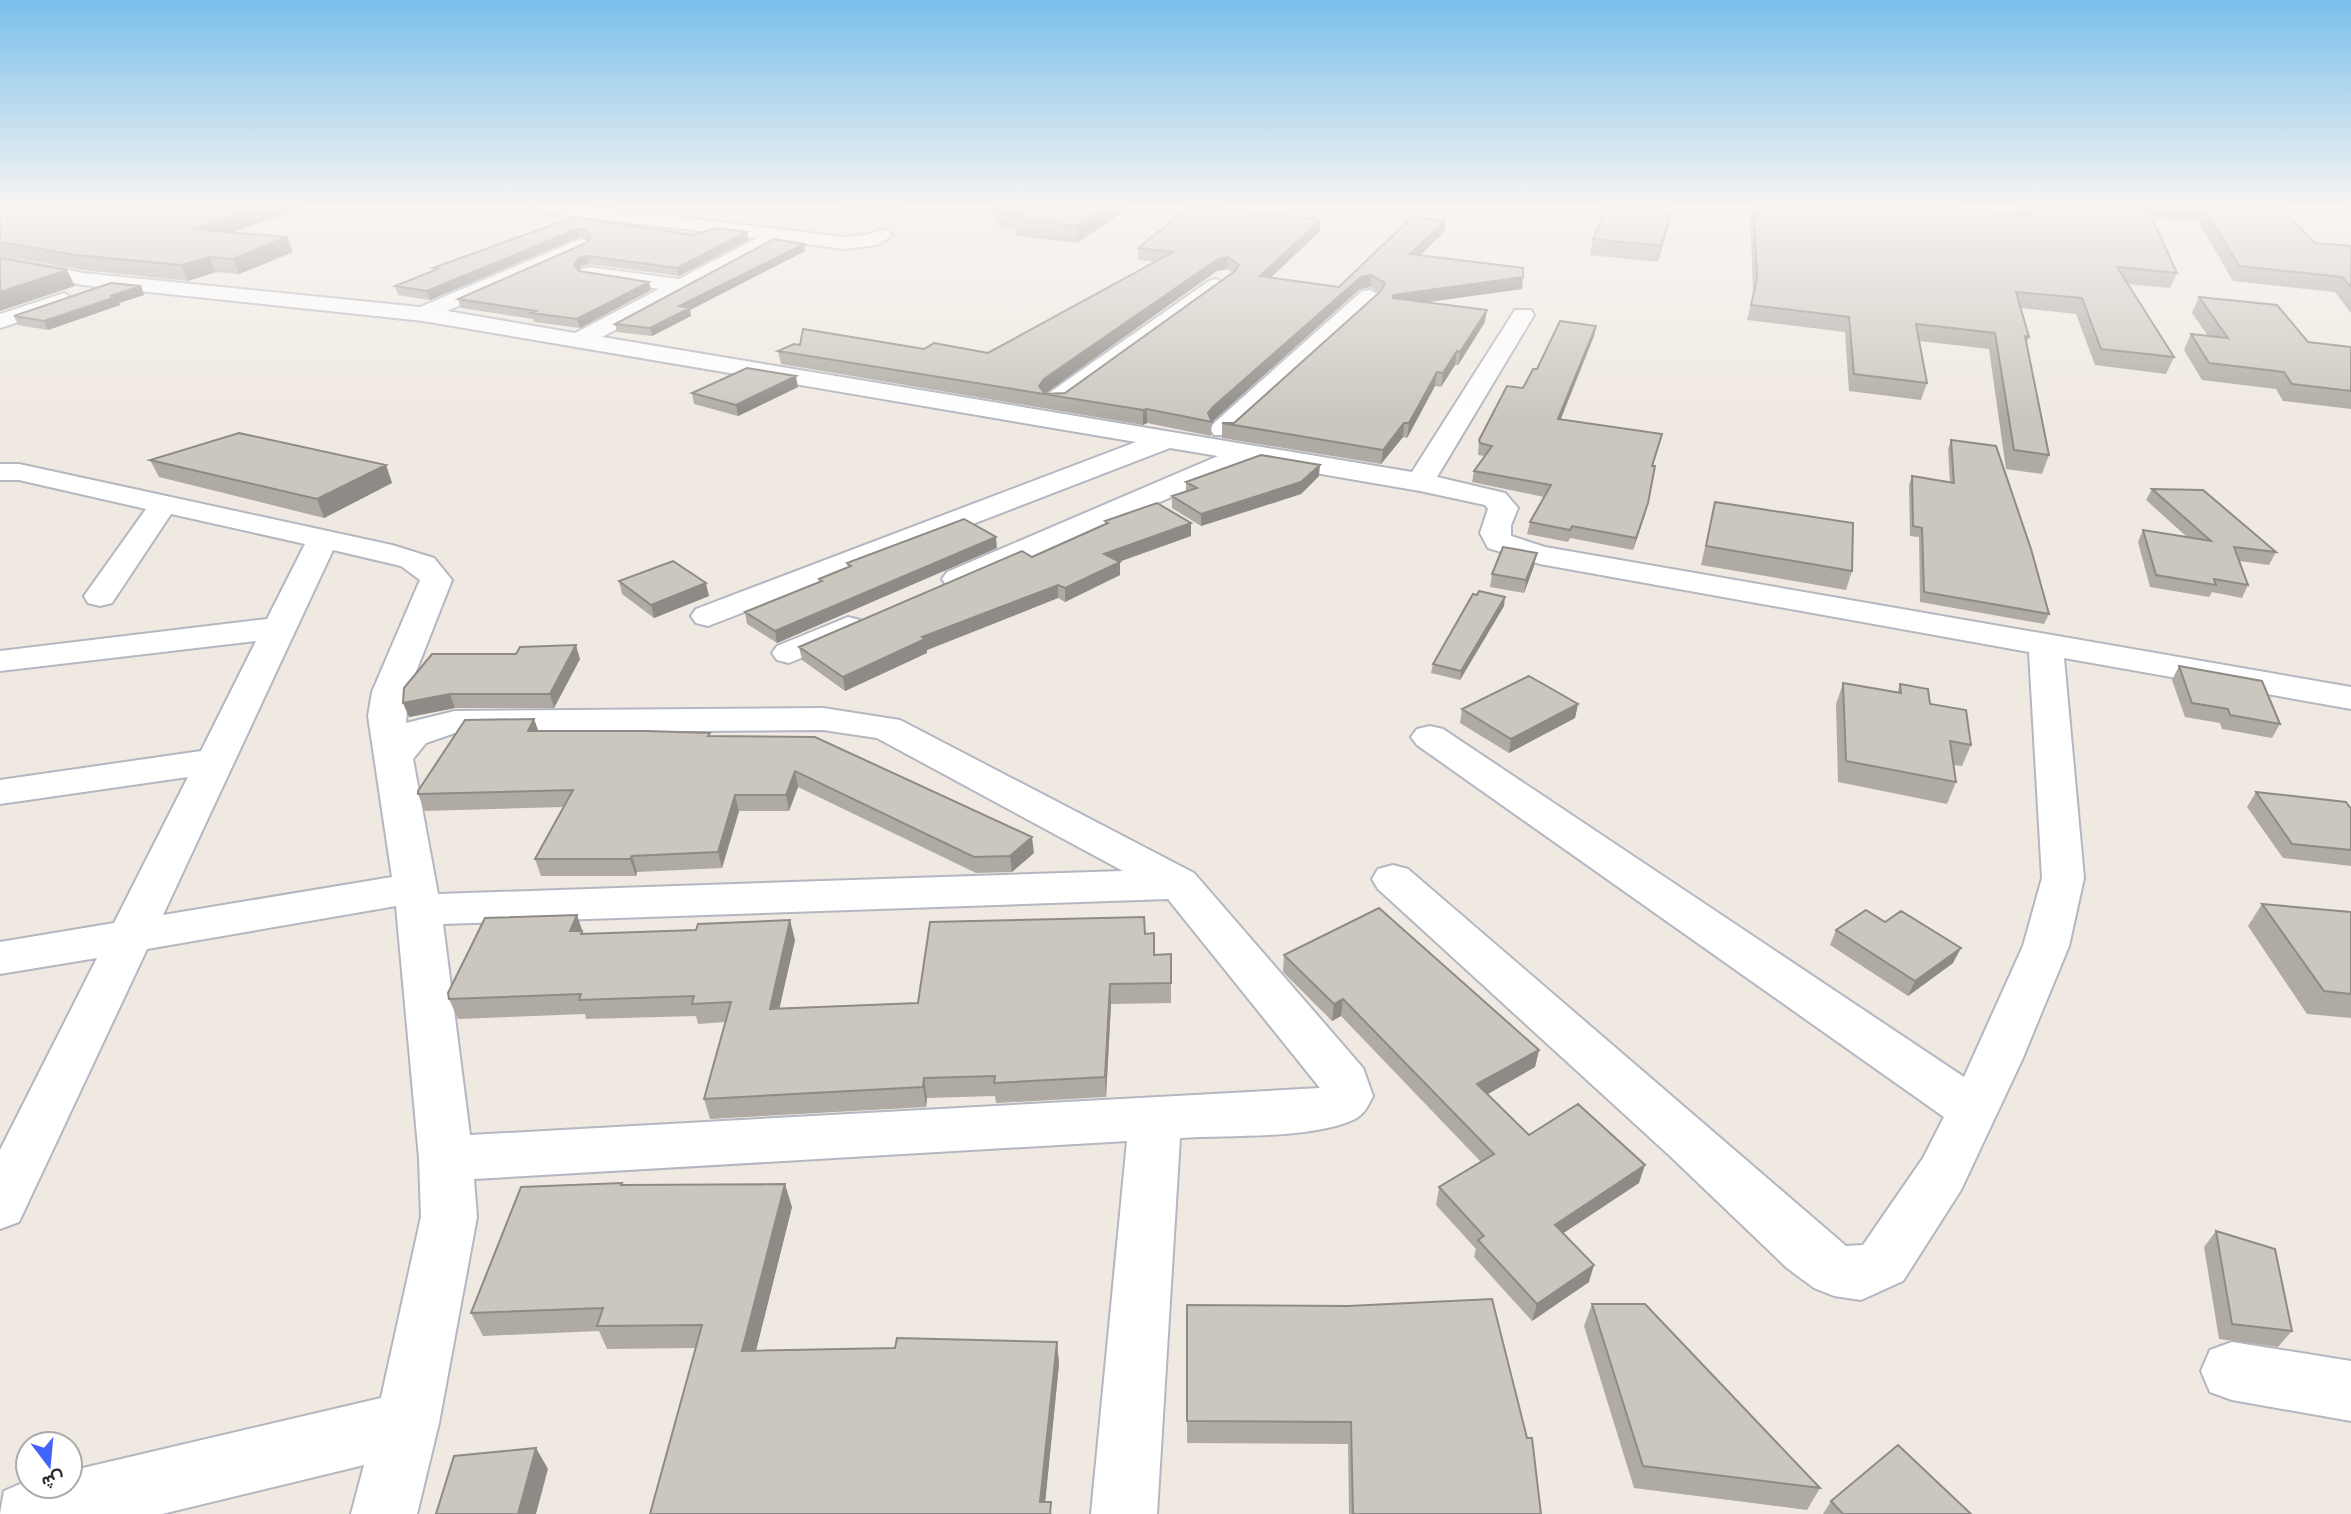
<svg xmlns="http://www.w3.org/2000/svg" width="2351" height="1514" viewBox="0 0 2351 1514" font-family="Overpass,Vazirmatn,sans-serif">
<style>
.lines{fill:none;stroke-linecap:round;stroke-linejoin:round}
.minor-casing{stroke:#b4b7c1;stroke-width:4}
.minor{fill:#fff;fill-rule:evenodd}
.wall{fill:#afaba4;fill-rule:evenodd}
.shaded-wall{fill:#8e8b86}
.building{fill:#cbc7bf;stroke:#8e8b86;stroke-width:2;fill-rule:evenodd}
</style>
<rect width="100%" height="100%" fill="#efe9e1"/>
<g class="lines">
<defs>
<path id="minor" d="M533,207h59l253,30 21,-2 17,-6 10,6 -16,10 -32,4 -64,-8 -179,96 810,135 103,-162h16l3,5 -97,162 68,16 13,15 -7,17v11l34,11 806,140v22l-287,-51 20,220 -15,68 -47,114 -61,130 -58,91 -42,19 -27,-4 -20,-8 -27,-20 -118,-113 -291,-266 -6,-10 6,-10 15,-4 15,4 438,377 17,-1 60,-87 21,-41 -527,-372 -6,-8 6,-8 13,-3 13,3 521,348 59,-131 19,-68 -13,-226 -489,-88 -52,-16 -8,-15 8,-24 -3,-4 -65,-14 -169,-29 -282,124 -11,3 -11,-3 -5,-7 5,-7 271,-116 -48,-8 -462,178 -12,-3 -5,-7 5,-7 440,-167 -713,-121 -340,-36 -83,-16v-12l83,16 337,34 160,-68 7,2 3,4 -3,4 -140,62 128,22 84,-44 -77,-12 -3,-4 3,-4 7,-2 90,12 78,-41 -215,-26z
M1216,279l11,6 -4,4 -159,116h-18l-4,-5 4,-5 163,-114z
M1370,290l11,6 -3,5 -146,134h-18l-4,-6 4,-6 148,-132z
M64,293l11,7 -3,5 -72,23v-14z
M0,464h19l373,81 42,13 18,22 -44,112 -2,31 49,-12 368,-3 77,12 294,153 169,195 10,28c-5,10 -9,19 -20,24 -42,19 -125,15 -173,18l-23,376h-66l36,-373 -653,38 3,38 -38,206 -22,91h-66l13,-49 -202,49h-162l4,-23 23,-10 1,5h42v-15l311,-73 40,-181 -2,-59 -23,-252 -249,43 -128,273 -19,7v-79l97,-192 -97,16v-32l114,-19 74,-146 -188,27v-24l201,-29 55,-110 -256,30v-20l267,-32 38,-75 -134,-30 -59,89 -12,3 -12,-3 -4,-7 62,-87 -127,-29h-19zM333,550l68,16 19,14 -48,112 -4,24 24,161 -229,38zM823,730l54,8 246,133 -685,23 -25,-135 13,-16 29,-10zM1168,899l152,189 -850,47 -27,-211z
M848,617l12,3 5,7 -5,7 -71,29 -12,-3 -5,-7 5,-7z
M2232,1342l119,19v60l-119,-21 -22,-8 -9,-21 9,-21z"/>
</defs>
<!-- minor casing -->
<use href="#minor" class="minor-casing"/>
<!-- minor -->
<use href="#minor" class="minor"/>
</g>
<!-- wall -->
<path class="wall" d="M0,207l232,25 55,5 6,15 -54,22 -23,-2 -28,9 -105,-11 -83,-15z
M837,207h65l-13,7z
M989,207h139v2l-51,34 -61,-7v-7l-17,-2z
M1674,207l-16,55 -68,-7 3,-16z
M1750,207h191l79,8 -2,-8h40l1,3 8,-3h214l34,36 36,3v67l-16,-21 -102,-11 -35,-60 -47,-4 26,56 -7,15 -43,-4 47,73 -8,17 -71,-9 -19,-51 -55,-6 8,29 -3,7 23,111 -7,19 -36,-5 -17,-120 -70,-8 8,42 -6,17 -72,-9 -4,-59 -98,-12 6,-26z
M2345,207h6v8z
M574,217l119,18 54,-3 1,8 -69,36 -90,-12 -8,2 -2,4v1l72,19 -71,38 -46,-6 -1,-3 -72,-11 -3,-9 128,-56 3,-3 -10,-3 -149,63 -32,-5 -3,-9 39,-15 -1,-3z
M1320,220v11l-49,46 68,10 106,-66 -1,11 -24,24 102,33 -94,13 57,20 -27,43h-3l-14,22 -6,-1 -28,52 -4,-1 -22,27 -159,-26v-15h12l145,-130 -9,-6 -10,2 -148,132 -1,15 -64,-13 -4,2 -362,-61 -3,-13 22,-6 124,4 64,4 167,-91 -17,-2v-12zM1227,269l6,4 -168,120h-21l173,-122z
M805,251l-115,59 1,6 -39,20 -35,-4 -2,-8z
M141,286l3,9 -25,8 1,2 -72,25 -30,-5 -4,-9z
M2199,297l109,45 43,5v62l-68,-8 -7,-12 -74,-9 -18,-30 7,-16 17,2 -16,-23z
M1596,326l-2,10 -33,83 98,26 -6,21 -8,49 -12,35 -63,-12 -2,4 -41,-8 3,-12 14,-25 -72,-15 2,-11 11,-15 -7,-1 1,-15 44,-52 14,-19z
M798,387l-60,29 -44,-12 -2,-11z
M1951,440l98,174 -5,10 -124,-22 -1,-65 -9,-1 -1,-51 3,-9 38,6 -2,-33z
M150,460l236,5 6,18 -68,35 -165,-41z
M1319,476l-18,18 -100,32 -29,-18v-12l14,-5v-9z
M2152,489l124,63 -7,13 -30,-4 9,24 -6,13 -30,-6 -3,5 -59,-10 -12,-45 5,-12 44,7 -41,-37z
M1715,502l137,69 -6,19 -145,-25z
M1105,521l86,15 -72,26h1v13l-55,27 -7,-4 -131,52v3l-82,38 -43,-31 -3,-13 233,-90 73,-33z
M997,548l-220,95 -30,-19 -2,-12 74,-29v-4l29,-12 -1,-4z
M1534,566l-10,27 -34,-6 2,-13z
M619,581l90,15 -55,22 -32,-24z
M1477,595l27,11 -44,74 -29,-7 2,-9z
M432,654l148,5 -26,49h-99l-46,9z
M2179,666l101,58 -8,14 -50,-9 -2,-6 -35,-6 -13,-37z
M1843,683l54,10 3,-9 30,20 41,41 -9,21 -9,-1 3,17 -9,22 -109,-22 -2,-78z
M1578,704l-3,14 -66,35 -49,-30 2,-14z
M539,731l172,5 323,117 -22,19 -36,1 -178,-86 -9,24h-50l-17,57 -85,4 -1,4h-95l-6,-17 29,-52 -139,4 -7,-17z
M2256,792l95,17v57l-68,-8 -36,-51z
M2262,904l89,8v106l-44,-4 -59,-88z
M1836,930l117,33 -45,33 -78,-51z
M584,934l211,6 -16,68 139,-5 227,-69 9,21 17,-1v49l-60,1 -5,93 -110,6 -1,-7 -68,2 -1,9 -216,12 -6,-20 21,-77 -27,2 -2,-8 -110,3 -1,-5 -127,5 -9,-20z
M1284,955l255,95 -4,17 -48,27 42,41 110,48 -76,50 26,49 -57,39 -58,-64 2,-8 -40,-44 3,-18 42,-25 -140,-146 -9,5 -49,-49z
M623,1185l169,22 -36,144 139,-3 162,-6 2,22 -14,138 7,12 -357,-166 -88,1 -8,-18 -116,5 -12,-23z
M2216,1231l76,100 -14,16 -59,-8 -15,-92z
M1592,1304l228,184 -13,22 -173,-22 -50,-162z
M1187,1305l354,209h-192l-1,-70 -161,-1z
M1831,1501l140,13h-148z"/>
<!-- shaded-wall -->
<path class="shaded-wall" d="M259,207h48l-109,37 -6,-15z
M888,207h14l-13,7z
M1104,207h24v2l-51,34v-17z
M1673,207h1l-16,55 3,-16z
M1320,220v11l-60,57v-12z
M1445,221l-1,11 -35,34 1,-12z
M577,229l2,8 -149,63 -3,-9z
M747,232l1,8 -69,36 -2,-8z
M287,237l6,15 -54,22 -6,-15z
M804,244l1,7 -115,59 1,6 -39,20 -2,-8 29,-22z
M587,256l2,8 -8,2 -5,7 -2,-8 5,-7z
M209,257l7,15 -28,9 -7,-16z
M1228,257l-1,12 -10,2 -174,124 -4,-9 5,-7 174,-120z
M67,270l8,16 -75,25v-19z
M1371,275l-1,12 -10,2 -148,133 -4,-9 5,-6 148,-130z
M1523,277l-1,12 -130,18 1,-12z
M649,282l2,8 -71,38 -3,-9z
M141,286l3,9 -25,8 1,2 -72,25 -4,-9 66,-25z
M1487,310l-2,12 -27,43 2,-13z
M1596,326l-2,10 -38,94 2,-11z
M1457,351l-2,14 -14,22 2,-14z
M1437,372l-2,14 -28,52 2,-15z
M796,376l2,11 -60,29 -2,-11z
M1147,409v14l-4,2v-15z
M1404,423l-1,14 -22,27 2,-14z
M386,465l6,18 -68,35 -7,-19z
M1320,465l-1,11 -18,18 -100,32v-12z
M1648,503l-3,12 -12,35 3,-12z
M1191,523v13l-87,31v-13z
M996,537l1,11 -220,95 -2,-12z
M1537,553l-3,13 -10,27 2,-13z
M1120,562v13l-55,27v-14z
M706,583l3,13 -55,22 -3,-13z
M1058,585v13l-131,52v3l-82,38 -2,-14 79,-40z
M1505,597l-1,9 -44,74 1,-9z
M576,645l4,14 -26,49 -4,-14z
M450,694l5,14 -46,9 -6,-14z
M1578,704l-3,14 -66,35 2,-14z
M534,719l6,16 -12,-4z
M795,771l3,16 -9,24 -3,-16z
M735,795l4,16 -17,57 -4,-16z
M1032,837l2,16 -22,19 -2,-16z
M632,856l5,16 -1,4 -6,-17z
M577,915l12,35 -19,-19z
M790,920l5,20 -20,88 -5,-19z
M1961,948l-8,15 -45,33 7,-15z
M1110,984l1,20 -5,93 -1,-20z
M1343,999l-2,17 -9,5 2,-17z
M1539,1050l-4,17 -61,35 3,-18z
M924,1078l3,20 -1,9 -3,-20z
M1645,1165l-6,18 -89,59 5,-17z
M785,1184l7,23 -42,167 -8,-23z
M1594,1265l-5,17 -57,39 5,-17z
M1057,1342l2,22 -15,150 -4,-12z
M536,1448l12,21 -12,45h-18z"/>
<!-- building -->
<path class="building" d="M0,207h259l-67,22 95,8 -54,22 -24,-2 -28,8 -105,-10 -76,-13z
M996,207h108l-27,19 -62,-8 9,-5 -26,-3z
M1189,207h21l110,13 -60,56 79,11 73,-70 33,4 -35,33 113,14v9l-130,18v3l94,12 -27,42 -3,-1 -14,22 -6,-1 -28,51h-5l-21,27 -161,-27h12l147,-132 4,-8 -14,-8 -10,2 -148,130 -5,6 4,9 -65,-13 -4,1 -365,-59 16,-7 6,1 3,-16 121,20 10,-6 54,10 185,-101 -35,-4zM1228,257l11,8 -4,6 -170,122 -20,1 -6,-8 5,-7 174,-120z
M1607,207h66l-12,39 -68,-7z
M1754,207h187l90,9 -3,-9h30l1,3 8,-3h80l30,66 -60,-6 57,90 -73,-8 -19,-51 -66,-6 13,45 -4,-1 24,119 -35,-5 -19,-117 -79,-9 11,59 -73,-9 -5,-57 -98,-12 6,-26z
M2201,207h80l34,36 36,3v41l-9,-10 -103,-11 -35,-58z
M574,217l119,18 24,-7 30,4 -70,36 -90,-12 -8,2 -5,7 5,6 70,11 -72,37 -46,-6 5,-2 -78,-12 128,-56 5,-6 -5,-7 -9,-1 -150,62 -32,-5 43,-17 -5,-1z
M774,239l30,5 -125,62 11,2 -40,20 -35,-4z
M0,258l67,12 -67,22z
M111,283l30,3 -31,10 6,1 -72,24 -30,-5z
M2199,297l78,8 31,37 43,5v44l-59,-7 -8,-12 -75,-9 -18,-29 37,4z
M1560,321l36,5 -38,93 104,15 -10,32h3l-7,37 -12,35 -64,-12 -2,4 -40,-8 21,-37 -77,-14 18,-25 -12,-3 -1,-3 28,-54 16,2 10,-19h4z
M747,368l49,8 -60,29 -44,-12z
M239,433l147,32 -69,34 -167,-39z
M1951,440l45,6 35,103 18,65 -125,-22 -2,-64 -9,-2 -1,-50 42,7z
M1261,455l59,10 -19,17 -100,32 -29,-18 25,-8 -11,-6z
M2152,489l51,1 73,62 -42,-5 14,38 -34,-6 2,6 -60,-10 -13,-45 68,11z
M1715,502l138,21 -1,48 -146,-25z
M1157,503l34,20 -87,31 16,8 -55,26 -7,-3 -136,52 3,2 -82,38 -44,-30 223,-96 10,6 76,-34 -3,-2z
M964,519l32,18 -221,94 -30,-19 77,-31 -3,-2 32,-13 -4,-3z
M1503,547l34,6 -11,27 -34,-6z
M673,561l33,22 -55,22 -32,-24z
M1479,591l26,6 -44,74 -28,-7 40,-70 4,1z
M576,645l-26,49h-100l-47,9 1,-15 28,-34h84l4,-7z
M2179,666l83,15 18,43 -50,-9 -2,-6 -36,-6z
M1529,676l49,28 -67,35 -49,-30z
M1843,683l58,10 -1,-9 28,5 2,15 36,6 5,35 -21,-4 6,41 -110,-21z
M534,719l-6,12h118l64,2 -2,3 107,1 217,100 -22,19 -36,1 -179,-86 -9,24h-51l-17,57 -86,4 -2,3h-95l38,-69 -155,4v-3l47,-71z
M2256,792l90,10 5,7v41l-59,-6z
M2262,904l89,8v82l-27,-3z
M1379,908l160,142 -62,34 52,51 49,-31 67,61 -90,60 39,40 -57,39 -59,-64 6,-4 -45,-49 55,-33 -151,-155 -9,5 -50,-49z
M1866,910l19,12 16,-11 60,37 -46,33 -79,-51z
M577,915l-7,16h12l-1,3 115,-4 2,-6 92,-4 -20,89 148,-6 12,-81 214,-5 1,17 9,-1v22l17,-1v29l-61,1 -5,93 -111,6 1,-7 -71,2 -1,9 -219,12 27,-97 -39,2 2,-8 -115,4 2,-6 -132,5 -1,-6 37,-75z
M622,1183l-1,2 164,-1 -43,167 153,-3 2,-10 160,4 -17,160h11l-1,12h-400l52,-189 -105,1 6,-18 -132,5 50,-126z
M2216,1231l59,18 17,82 -60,-7z
M1492,1299l35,139h5l9,76h-188l-2,-92 -164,-1v-116l161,1z
M1592,1304h53l175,184 -177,-22z
M1898,1445l73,69h-128l-12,-13z
M536,1448l-18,66h-82l18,-58z"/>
<!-- sky -->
<linearGradient id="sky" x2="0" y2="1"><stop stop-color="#7abfeb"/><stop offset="0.49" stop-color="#f8f5f2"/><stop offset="1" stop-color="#f8f5f2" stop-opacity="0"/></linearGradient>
<rect width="2351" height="419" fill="url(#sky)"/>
<!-- north arrow -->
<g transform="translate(49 1465) rotate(164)"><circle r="33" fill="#ffffff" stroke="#ababab" stroke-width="2"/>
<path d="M0-5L12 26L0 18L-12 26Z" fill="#4264fb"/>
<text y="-10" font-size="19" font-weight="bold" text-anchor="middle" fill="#2e2e2e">ش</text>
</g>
</svg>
